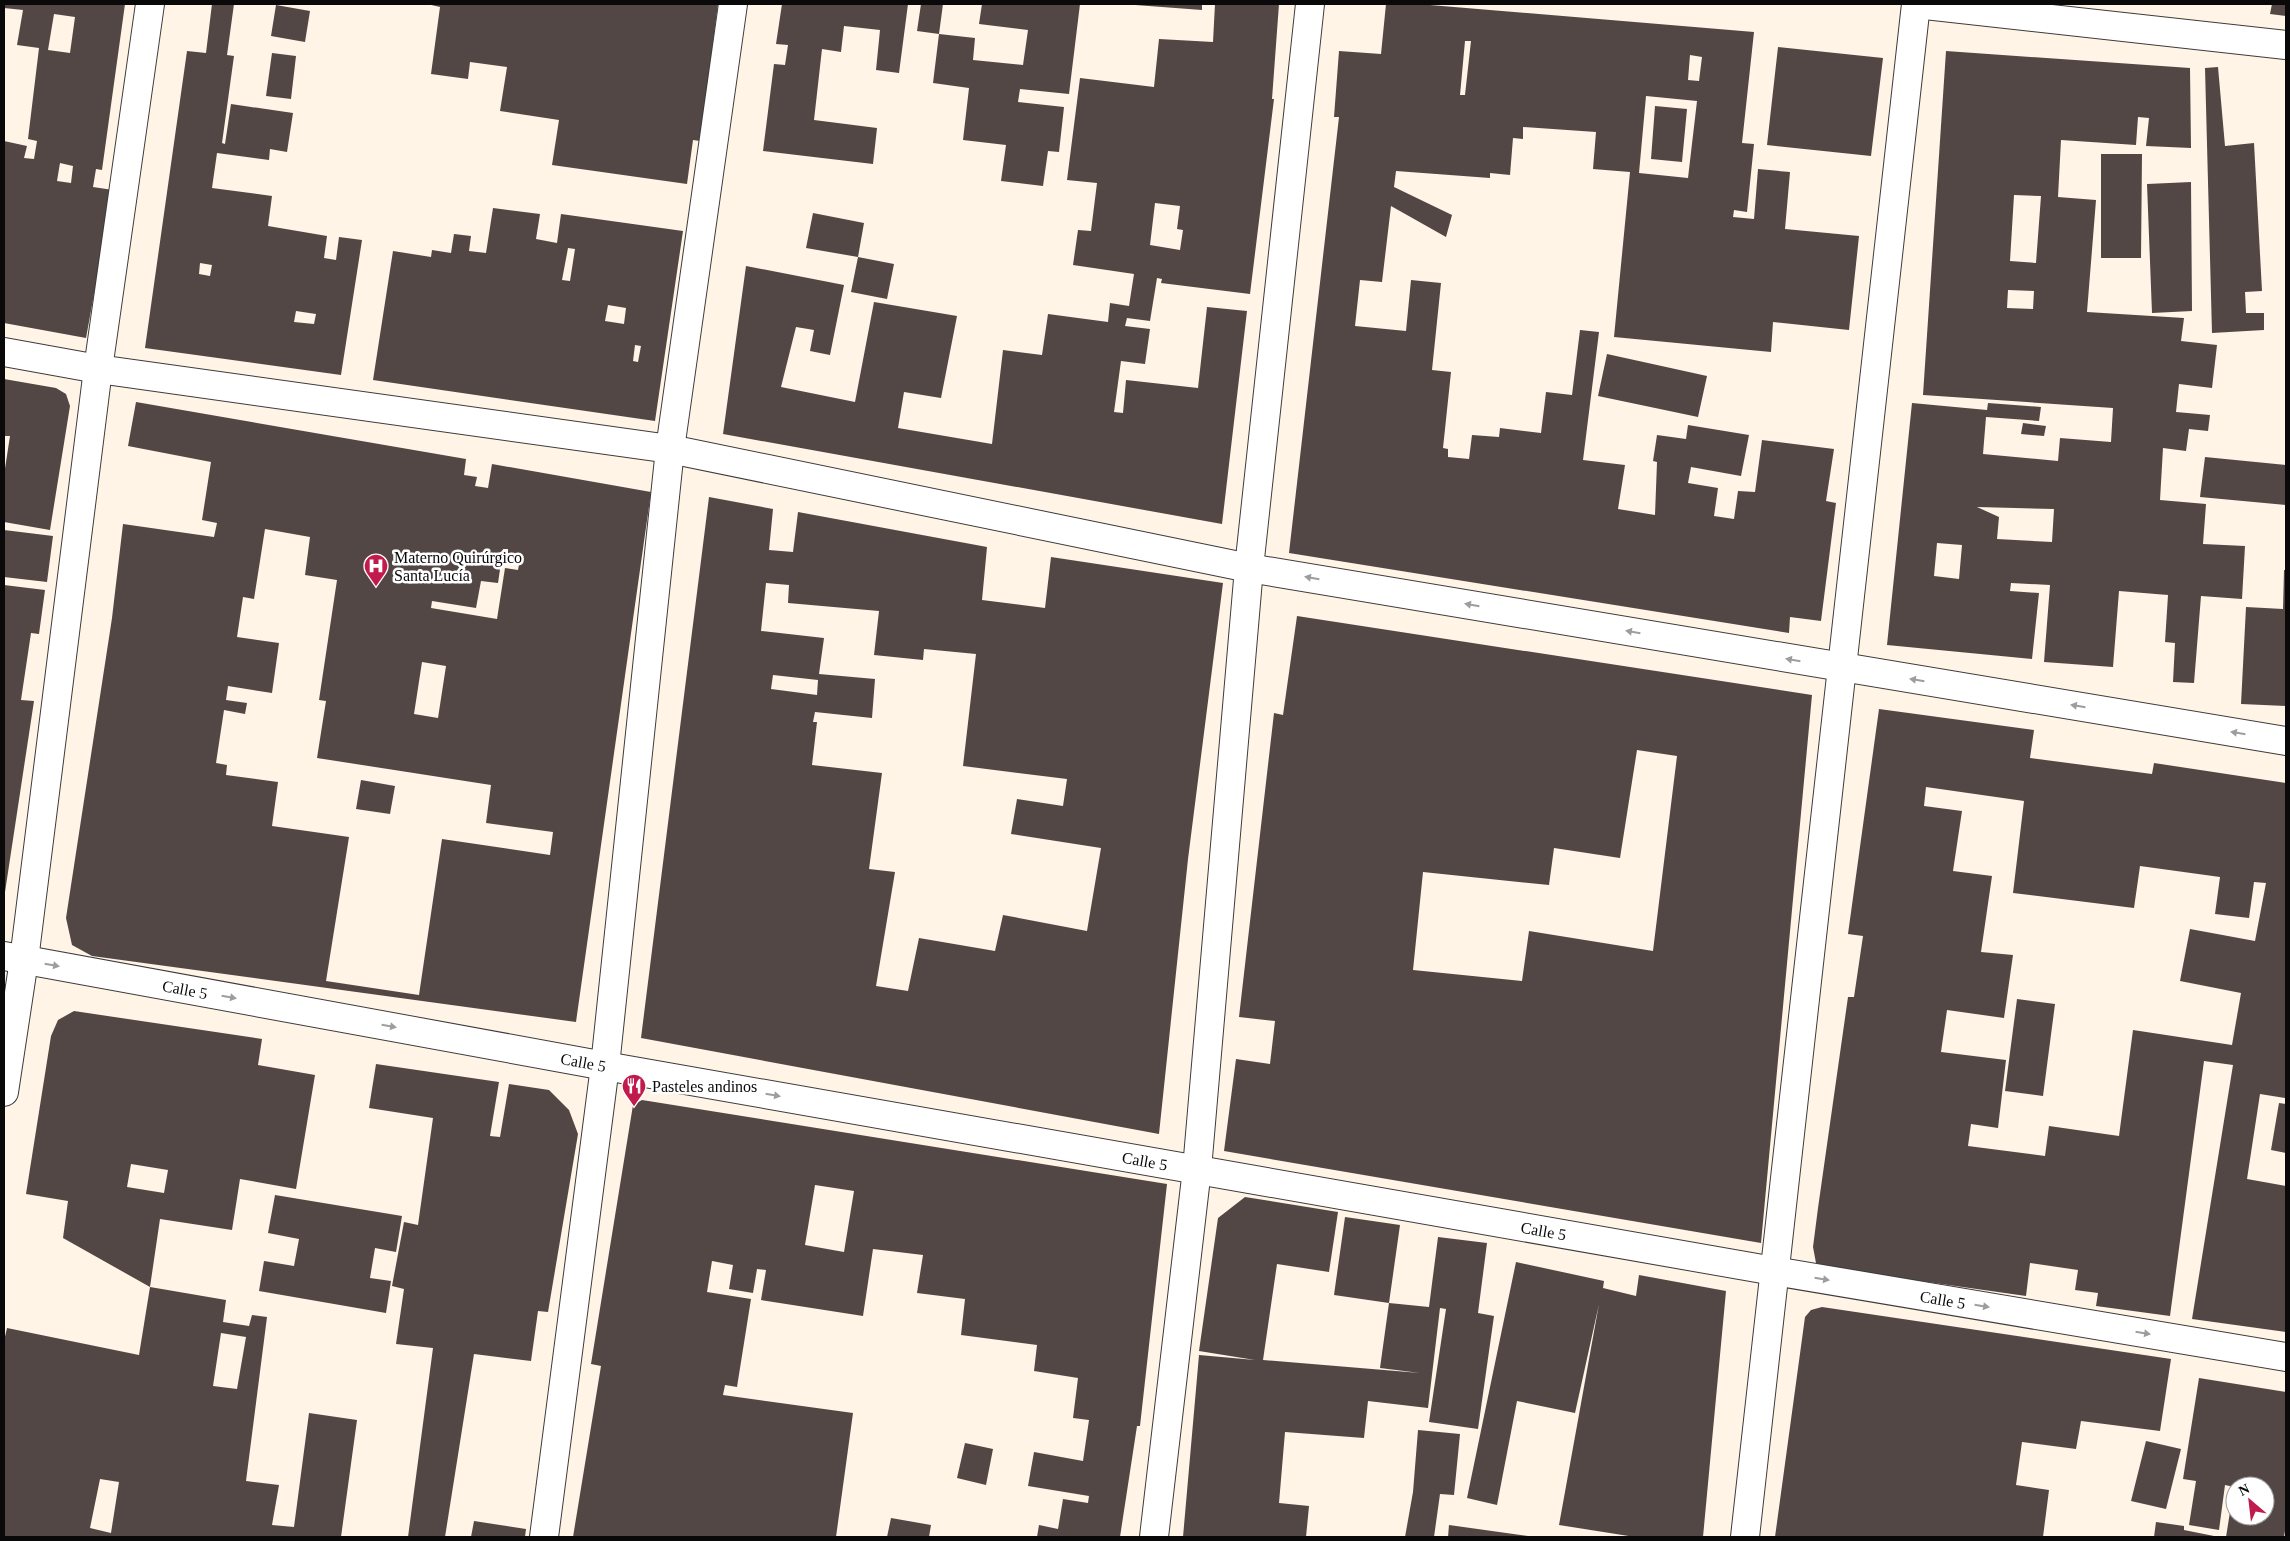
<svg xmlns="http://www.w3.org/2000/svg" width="2290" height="1541" viewBox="0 0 2290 1541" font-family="'Times New Roman',serif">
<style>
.building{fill:#534745;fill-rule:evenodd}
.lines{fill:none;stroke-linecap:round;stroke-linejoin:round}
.minor-casing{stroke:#3c3c3c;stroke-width:30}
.minor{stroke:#fff;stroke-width:28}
.oneway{fill:#9d9d9d}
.labels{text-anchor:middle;stroke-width:5;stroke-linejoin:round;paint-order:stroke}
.poi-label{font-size:16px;fill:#090909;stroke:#fff;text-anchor:start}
.street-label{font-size:16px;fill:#090909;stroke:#fff}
</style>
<rect width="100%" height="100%" fill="#fff4e6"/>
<!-- building -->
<path class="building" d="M4,4h121l-23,166 -6,-1 -3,18 20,3 -27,148 -82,-15v-182l23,5 -3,12 10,1 3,-18 -9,-2 11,-91 -22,-3 6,-35 -19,-2zM54,14l21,3 -5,36 -22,-3zM60,163l13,3 -2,17 -14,-2z
M212,4h22l-7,51 7,1 -12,87 3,1 6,-40 62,9 -6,39 -17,-3 -1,11 -52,-7 -5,35 60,8 -4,30 59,10 -3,22 12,2 3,-23 23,3 -21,135 -196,-27 42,-297 19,2zM200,263l12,2 -2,11 -11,-2zM296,311l20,3 -2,10 -20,-2z
M427,4h291l-18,137 -7,-1 -6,44 -135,-19 7,-45 -59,-9 7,-44 -37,-5 -2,17 -37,-5 9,-67z
M782,4h126l-9,69 -23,-3 4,-40 -36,-4 -3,26 -19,-3 -8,71 63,8 -4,36 -110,-13 11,-87 11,1 3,-20 -12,-1z
M921,4h22l-4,30 -22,-3z
M982,4h98l-11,90 -49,-5 -2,13 46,5 -5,45 -11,-1 -5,35 -42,-5 5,-36 -43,-5 6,-52 -36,-5 6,-49 36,4 -2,22 50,5 5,-35 -49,-6z
M1122,4h80v6z
M1215,4h64l-7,95h2l-24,195 -89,-11 1,-4 -5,-1 -7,43 -23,-3 -2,8 25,3 -5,35 -24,-3 -7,51 9,1 3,-33 72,8 9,-81 40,4 -25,213 -499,-90 23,-168 98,19 -14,70 -20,-4 4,-21 -18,-3 -15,60 74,15 19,-100 83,14 -16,82 -37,-6 -6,36 94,16 11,-94 39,5 6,-41 60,8 2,-19 19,3 5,-32 -61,-9 5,-35 13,1 6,-48 -30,-3 13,-102 74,9 5,-48 54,3zM1155,203l25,3 -3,23 6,1 -3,20 -30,-5z
M1386,4h32l336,28 -12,111 12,1 -7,68 -13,-2 -1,7 21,2 4,-50 32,3 -5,57 74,7 -10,94 -76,-8 -2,30 -157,-15 16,-165 -37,-3 3,-37 -73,-5v12l-10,-1 -3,37 -20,-2v5l-94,-7 -2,16 58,28 -6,22 -55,-31 -9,76 -22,-2 -5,46 51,5 5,-51 30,3 -9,87 19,2 -8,76 5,1v8l21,2 3,-24 27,2 1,-9 41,5 5,-41 26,3 8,-65 19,2 -16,128 42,5 -7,44 37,6 2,-53 -4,-1 4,-26 29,4 2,-14 61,10 -8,41 -50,-9 -3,16 30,5 -4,28 20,3 4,-28 17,1 7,-52 72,9 -8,52 10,2 -15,118 -31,-4 -1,16 -500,-80 50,-436h-5l5,-66 42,3zM1465,41h6l-6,54h-5zM1690,55l12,2 -3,24 -11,-1zM1646,96l51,5 -9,77 -49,-5z
M2272,4h14v12l-16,-2z
M276,5l34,6 -5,31 -34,-6z
M1778,47l105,11 -12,98 -104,-11z
M1946,51l244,17 1,80 -45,-2 3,-28 -11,-1 -2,28 -75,-5 -3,57 38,3 -9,112 97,6 -3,23 36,4 -5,43 -33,-4 -3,28 34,3 -2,16 -19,-2 -3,22 -23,-3 -3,52 46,4 -3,40 42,2 -3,53 -41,-3 -7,87 -21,-1 2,-39 -10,-1 3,-47 -49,-4 -6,76 -69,-5 6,-77 -39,-2 -1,8 29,2 -7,66 -145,-14 25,-242 75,7 1,-7 53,4 -2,14 -53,-4 -3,37 75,7 2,-23 51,4 2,-34 -190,-13zM2014,195l27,1 -5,67 -26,-2zM2008,290l26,1 -1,18 -26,-1zM1977,507l77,2 -2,33 -55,-3 2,-22zM1937,543l25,2 -3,34 -25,-3z
M272,53l24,3 -5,43 -25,-3z
M2218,67l7,79 29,-3 8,148 -17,1 1,21h18v17l-52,3 -7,-265z
M1655,106l32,3 -5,53 -31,-3z
M2101,154h41l-1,104h-40z
M2191,182l1,129 -40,2 -5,-129z
M493,208l47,6 -4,25 21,4 4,-29 122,17 -28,190 -282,-41 20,-129 38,6 1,-7 19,3 3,-19 17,2 -2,15 17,2zM568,248l7,1 -5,32 -8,-1zM608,305l18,3 -2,16 -19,-3zM635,345l6,1 -3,16 -5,-1z
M813,213l51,10 -6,34 -52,-9z
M858,257l36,7 -7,35 -36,-7z
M1607,354l100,22 -9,41 -100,-21z
M4,379l52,9 10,6 4,12 -20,124 -46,-8v-47l6,-39h-6z
M136,402l330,57 -2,16 13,2 -2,9 13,2 4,-24 159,28 -75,530 -484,-66 -20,-11 -6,-27 46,-300 11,-94 91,13 3,-14 -15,-3 9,-58 -83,-16zM265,529l45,8 -5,38 32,5 -18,120 7,1 -9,57 174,27 -5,38 67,9 -3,23 -108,-16 -23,156 -93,-14 23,-144 -77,-11 6,-44 -52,-7 1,-10 -11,-2 8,-53 21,4 2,-11 -21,-3 2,-14 44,7 7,-50 -42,-6 6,-40 11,2zM503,549h5v8l12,2 -2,11 -13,-2 -8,51 -66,-11 1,-7 44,7 5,-27 17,2zM422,662l24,4 -8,52 -24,-4z
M2023,423l23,3 -2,10 -23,-2z
M2205,457l81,8v40l-86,-8z
M709,497l64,12 -4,41 24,2 5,-40 189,35 -5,53 63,8 6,-51 172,26 -35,276 -29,275 -518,-96zM766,583l23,2 -1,18 91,8 -5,44 49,5 1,-11 52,5 -13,112 104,13 -4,27 -46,-7 -6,35 90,14 -14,83 -84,-16 -8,36 -76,-13 -11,53 -32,-5 19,-114 -26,-3 13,-96 -70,-8 5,-43h-4l2,-10 57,6 3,-39 -56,-5 5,-36 -63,-7zM773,675l45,5 -1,15 -46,-6z
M4,530l49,6 -6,46 -43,-5z
M2284,570h2v136l-45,-2 5,-97 37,2z
M4,585l41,5 -6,44 -8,-1 -10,67 13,1 -29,191z
M1297,616l515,79 -51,548 -537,-92 12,-92 34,5 5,-43 -36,-4 35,-304 9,2zM1637,750l40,6 -24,195 -124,-20 -7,50 -109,-11 10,-98 126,13 5,-37 66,10z
M1879,709l155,21 -4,28 122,16 2,-11 132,20v304l-1,11 -25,-4 -13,85 39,7v146l-94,-13 41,-254 -29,-4 -34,255 -74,-10 2,-13 -23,-3 3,-20 -48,-7 -4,33 -197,-28 -13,-5 -3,-16 5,-39 30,-211h6l9,-61 -15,-2zM1926,787l98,14 -11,92 121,15 6,-42 80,11 -5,37 34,4 5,-36 12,1 -11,58 -65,-12 -10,52 61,12 -9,52 -99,-15 -14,106 -70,-10 -4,30 -77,-10 3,-22 27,4 8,-68 -65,-8 6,-42 57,8 9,-63 -32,-3 11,-76 -39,-5 9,-60 -38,-5z
M361,780l34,6 -5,28 -34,-5z
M2017,999l38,5 -12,92 -38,-5z
M74,1011l188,28 -4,26 57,10 -19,114 -56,-10 -8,51 -72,-11 -10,68 76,13 -3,22 26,4 3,-11 15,2 -21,164 33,4 -7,40 22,2 15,-114 48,7 -16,117h-337v-196l3,-13 132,27 11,-68 -87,-49 5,-37 -42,-7 25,-158 7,-16zM131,1164l37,6 -4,23 -37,-6zM221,1333l25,4 -9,52 -24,-3zM100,1479l19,3 -8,51 -21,-5z
M376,1064l123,18 -9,54 10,1 9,-53 40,6 20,20 9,24 -30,178 -10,-1 -7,50 -57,-7 -29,183h-37l25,-189 -37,-4 8,-55 -12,-3 12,-64 14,3 15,-107 -64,-10z
M642,1100l525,84 -27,242h-3l-17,111h-83l2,-12 19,4 5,-30 25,4 1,-7 -61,-10 6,-34 49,9 6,-41 -16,-2 5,-40 -44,-7 3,-26 -76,-10 4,-36 -48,-6 6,-38 -50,-6 -10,67 -102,-16 5,-30 -9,-1 -4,24 -24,-4 4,-24 -21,-4 -5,31 44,7 -14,88 -12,-2 -2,10 130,18 -17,124h-263l28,-171 -10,-2 42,-259zM815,1185l39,6 -10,61 -39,-7z
M2279,1103l7,1v49l-15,-3z
M275,1195l127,21 -6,36 -21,-4 -5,30 21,3 -5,32 -127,-22 5,-30 30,5 5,-27 -31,-6z
M1245,1197l93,15 -9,60 -52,-8 -14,96 157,13 -40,-5 9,-65 -55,-8 11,-78 55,8 -11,78 40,4 9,-70 49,6 -9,70 16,3 -16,113 -49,-7 17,-113 -6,-1 -12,100 -60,-7 -4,37 -79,-6 -6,71 30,3 -3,31h-123l16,-182 56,5 -56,-9 19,-133z
M1516,1262l88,19 -1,7 33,8 3,-21 87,16 -23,246h-68l-76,-12 40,-221 -24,109 -58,-12 -20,104 -30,-7z
M1822,1307l349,52 -11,72 -79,-10 -5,28 -54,-7 -6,43 33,5 -6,47h-268l30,-220 6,-7z
M2199,1378l87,14v133l-2,12h-58l8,-50 -9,-2 -6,45 -30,-5 7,-44 -13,-2zM2235,1486h30v30h-30z
M1418,1430l42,4 -6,61 -14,-1 -6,43h-29l8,-45z
M2146,1441l35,8 -15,60 -35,-8z
M965,1443l28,6 -7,36 -29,-7z
M891,1518l40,7 -2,12h-42z
M474,1521l52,8 -1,8h-54z
M2156,1522l28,4v4l35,7h-65z
M1449,1525l79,11v1h-80z"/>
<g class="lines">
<defs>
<g id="minor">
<path d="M1916,4l370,41"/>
<path d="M4,352l94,17 572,80 579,119 1037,173"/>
<path id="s1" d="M4,956l601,110 1169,205 512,86"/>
<path d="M4,1092l20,-132 74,-591 52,-365"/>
<path d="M544,1537l61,-471 65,-617 63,-445"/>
<path d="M1154,1537l43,-368 52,-601 61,-564"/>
<path d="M1745,1537l171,-1533"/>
</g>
</defs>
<!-- minor casing -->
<use href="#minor" class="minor-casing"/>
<!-- minor -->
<use href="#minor" class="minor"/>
</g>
<!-- one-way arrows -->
<defs><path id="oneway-solid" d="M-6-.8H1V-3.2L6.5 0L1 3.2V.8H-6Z" transform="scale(1.25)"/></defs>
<g class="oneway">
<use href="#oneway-solid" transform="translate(1312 578) rotate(-170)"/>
<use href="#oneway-solid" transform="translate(1472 605) rotate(-170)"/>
<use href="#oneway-solid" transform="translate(1633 632) rotate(-170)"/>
<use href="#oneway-solid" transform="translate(1793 660) rotate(-170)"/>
<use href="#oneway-solid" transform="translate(1917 680) rotate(-171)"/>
<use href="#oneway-solid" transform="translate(2078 706) rotate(-171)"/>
<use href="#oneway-solid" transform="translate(2238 733) rotate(-171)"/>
<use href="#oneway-solid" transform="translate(52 965) rotate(10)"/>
<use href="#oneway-solid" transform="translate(229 997) rotate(10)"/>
<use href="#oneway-solid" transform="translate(389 1026) rotate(10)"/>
<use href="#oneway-solid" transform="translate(773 1095) rotate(10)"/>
<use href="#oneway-solid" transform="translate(1822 1279) rotate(9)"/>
<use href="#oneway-solid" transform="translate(1982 1306) rotate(9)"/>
<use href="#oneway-solid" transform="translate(2143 1333) rotate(9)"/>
</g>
<!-- icons -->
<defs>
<symbol id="hospital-pin" viewBox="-11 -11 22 30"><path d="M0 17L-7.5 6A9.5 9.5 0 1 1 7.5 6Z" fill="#c01b4c" stroke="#fff"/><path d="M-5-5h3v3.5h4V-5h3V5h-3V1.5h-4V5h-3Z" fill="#fff"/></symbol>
<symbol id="restaurant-pin" viewBox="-11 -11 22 30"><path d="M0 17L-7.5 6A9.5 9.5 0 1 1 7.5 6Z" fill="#c01b4c" stroke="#fff"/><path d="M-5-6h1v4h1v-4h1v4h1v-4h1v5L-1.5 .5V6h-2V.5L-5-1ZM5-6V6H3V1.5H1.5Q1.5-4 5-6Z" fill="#fff"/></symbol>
</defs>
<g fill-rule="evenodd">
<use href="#hospital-pin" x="362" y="552" width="28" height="38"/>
<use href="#restaurant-pin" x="620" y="1072" width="28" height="38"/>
</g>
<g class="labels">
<!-- poi labels -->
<g class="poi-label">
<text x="394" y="563">Materno Quirúrgico<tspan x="394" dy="18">Santa Lucía</tspan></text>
<text x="652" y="1092">Pasteles andinos</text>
</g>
<!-- street labels -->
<g class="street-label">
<text dy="6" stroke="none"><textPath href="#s1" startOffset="184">Calle 5</textPath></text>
<text dy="6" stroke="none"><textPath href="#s1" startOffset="589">Calle 5</textPath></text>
<text dy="6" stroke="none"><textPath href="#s1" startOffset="1159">Calle 5</textPath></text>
<text dy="6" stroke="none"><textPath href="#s1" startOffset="1564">Calle 5</textPath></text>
<text dy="6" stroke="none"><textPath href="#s1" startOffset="1969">Calle 5</textPath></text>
</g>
</g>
<!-- border -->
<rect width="2290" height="1541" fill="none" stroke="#090909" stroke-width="10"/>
<!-- north arrow -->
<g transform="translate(2250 1501) rotate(332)"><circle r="24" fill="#ffffff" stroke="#9d9d9d"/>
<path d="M0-4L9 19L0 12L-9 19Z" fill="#c01b4c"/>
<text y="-8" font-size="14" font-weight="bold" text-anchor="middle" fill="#090909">N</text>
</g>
</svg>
